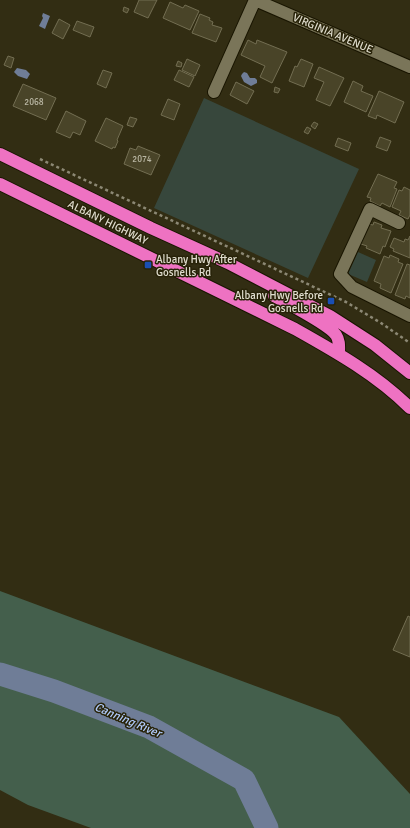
<svg xmlns="http://www.w3.org/2000/svg" width="410" height="828" viewBox="0 0 410 828" font-family="Signika,sans-serif">
<style>
.green{fill:#37473c}
.forest{fill:#445f4c}
.water{fill:#6f7d97}
.lines{fill:none;stroke-linecap:round;stroke-linejoin:round}
.river{stroke:#6f7d97;stroke-width:23}
.building{fill:#494428;stroke:#736e52}
.minor-casing{stroke:#191500;stroke-width:14}
.highway-casing{stroke:#191500;stroke-width:14}
.path{stroke:#8c8874;stroke-width:2.5;stroke-dasharray:3 3;stroke-linecap:butt}
.minor{stroke:#7a7559;stroke-width:12}
.highway{stroke:#ee72c2;stroke-width:12}
.transit-dot{fill:#1a4fb4;stroke:#282309;stroke-width:1.5}
.labels{text-anchor:middle;stroke-width:3;stroke-linejoin:round;paint-order:stroke}
.number-label{font-size:9px;fill:#bab7a4}
.street-label{font-size:11px;fill:#e0ddce;stroke:#282309}
.poi-label{font-size:11px;fill:#e0ddce;stroke:#282309;text-anchor:start}
.water-label{font-size:12px;font-style:italic;fill:#b1cbfb;stroke:#282309}
</style>
<rect width="100%" height="100%" fill="#322d13"/>
<!-- green -->
<path class="green" d="M204,98l155,71 -51,109 -154,-70z
M358,252l18,8 -9,22 -19,-8z"/>
<!-- forest -->
<path class="forest" d="M0,591l339,126 71,77v34h-319l-63,-23 -28,-15z"/>
<!-- water -->
<path class="water" d="M43,13l7,3 -5,13 -6,-3 4,-8 -1,-2z
M17,68l9,2 4,4 -3,5 -9,-3 -4,-4z
M244,72l3,1 3,5h5l2,2v3l-6,3 -7,-4 -3,-6 1,-2z"/>
<g class="lines">
<!-- river -->
<path class="river" d="M0,674l54,17 95,36 95,53 23,48"/>
</g>
<!-- building -->
<path class="building" d="M139,0h18l-9,18 -14,-6z
M170,2l13,6 2,-3 14,6 -9,19 -27,-12z
M124,7l5,2 -2,4 -4,-2z
M200,14l10,4 -1,2 4,2 -1,3 10,3 -6,14 -24,-9z
M59,19l11,6 -7,14 -11,-6z
M77,21l17,6 -4,10 -17,-7z
M248,40l8,4 1,-4 30,12 -15,31 -12,-6 5,-11 -24,-11z
M8,56l6,2 -3,10 -7,-3z
M187,59l13,6 -5,11 -13,-6z
M301,59l12,5 -9,23 -15,-6 6,-15 2,1z
M178,61l4,2 -1,4 -5,-1z
M319,67l25,11 -14,28 -14,-6 8,-18 -10,-4z
M103,70l9,3 -6,15 -9,-4z
M179,70l15,7 -5,10 -15,-7z
M353,81l10,5 -2,5 12,5 -7,16 -22,-10z
M236,82l18,9 -7,13 -17,-9z
M23,84l33,14 -10,22 -33,-14z
M275,87l5,2 -2,4 -4,-1z
M379,91l25,11 -9,21 -18,-8 -1,4 -8,-3z
M168,99l12,5 -6,16 -13,-5z
M66,111l20,10 -6,14 -7,-3 -3,6 -14,-6z
M130,117l7,2 -4,8 -6,-2z
M106,118l17,8 -6,14 1,1 -3,7 -2,-1 -1,2 -17,-8z
M314,122l4,2 -3,5 -4,-3z
M307,127l4,2 -3,5 -4,-2z
M380,137l11,4 -4,10 -11,-4z
M338,138l13,5 -3,8 -13,-5z
M138,146l22,9 -9,20 -27,-11 6,-16 6,2z
M378,174l19,8 -3,6 3,1 -7,18 -8,-4 -2,3 -10,-5 1,-3 -4,-1z
M404,187l6,3v25l-2,4 -9,-4 2,-4 -9,-4 7,-17 3,1z
M374,222l8,3 -1,3 10,3 -6,16 -2,-1 -3,8 -14,-6 1,-2 -6,-2 7,-20 5,1z
M410,236v22l-17,-7 1,-2 -4,-2 4,-9 10,4 1,-3 3,1z
M390,255l9,4 -1,3 5,2 -12,29 -11,-5 1,-4 -7,-3 10,-25 5,2z
M407,264l3,1v33l-4,-2 -1,3 -10,-4z
M408,616l2,1v40l-17,-7z"/>
<g class="lines">
<defs>
<path id="minor" d="M255,0l155,67
M214,92l41,-92
M399,223l-29,-14 -30,65 12,13 58,29"/>
<path id="highway" d="M0,154l151,74 77,35 102,53 45,29 35,28
M0,184l295,145c41,23 82,46 115,79
M274,296c14,8 54,28 62,39 4,6 3,12 3,19"/>
</defs>
<!-- minor casing -->
<use href="#minor" class="minor-casing"/>
<!-- highway casing -->
<use href="#highway" class="highway-casing"/>
<!-- path -->
<path class="path" d="M40,159l306,143 35,21 29,20"/>
<!-- minor -->
<use href="#minor" class="minor"/>
<!-- highway -->
<use href="#highway" class="highway"/>
</g>
<!-- markers -->
<g class="transit-dot">
<rect x="144" y="261" width="8" height="8" rx="2"/>
<rect x="327" y="297" width="8" height="8" rx="2"/>
</g>
<g class="labels">
<!-- number labels -->
<g class="number-label">
<text x="34" y="105">2068</text>
<text x="142" y="162">2074</text>
</g>
<!-- street labels -->
<g class="street-label">
<text transform="translate(333 33) rotate(23)" y="4">VIRGINIA AVENUE</text>
<text transform="translate(108 222) rotate(26)" y="4">ALBANY HIGHWAY</text>
</g>
<!-- poi labels -->
<g class="poi-label">
<text x="156" y="263">Albany Hwy After<tspan x="156" dy="13">Gosnells Rd</tspan></text>
<text x="323" y="299" text-anchor="end">Albany Hwy Before<tspan x="323" dy="13">Gosnells Rd</tspan></text>
</g>
<!-- water labels -->
<g class="water-label">
<text transform="translate(128 720) rotate(23)" y="4">Canning River</text>
</g>
</g>
</svg>
